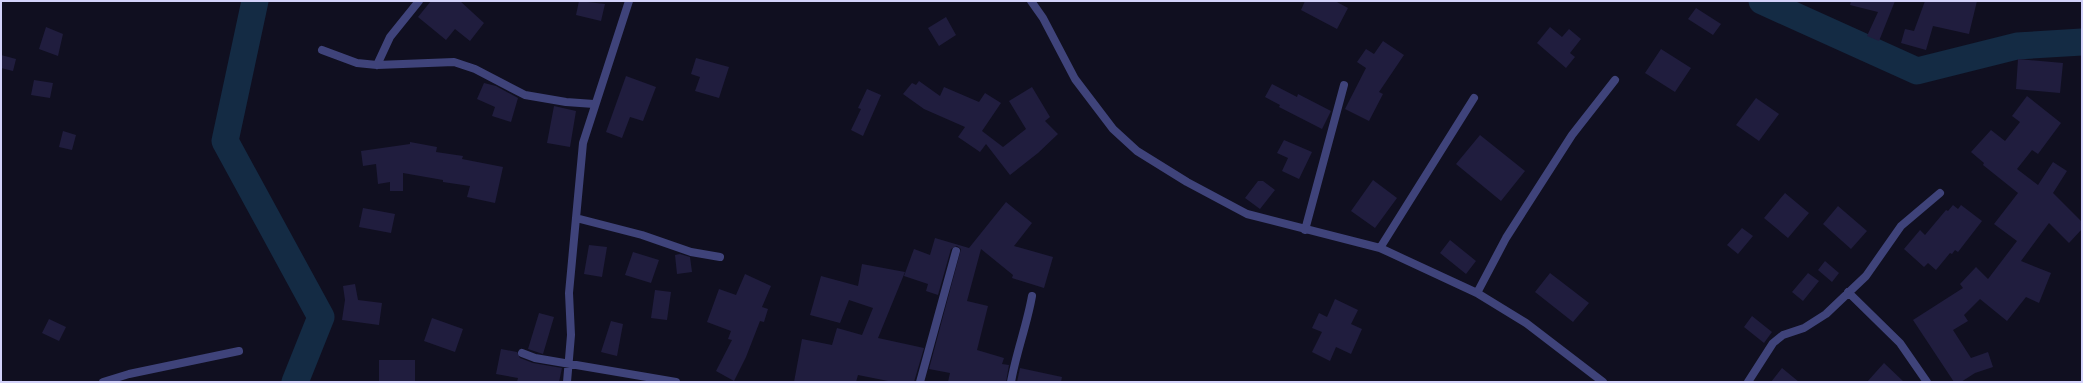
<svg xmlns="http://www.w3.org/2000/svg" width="2083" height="383" viewBox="0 0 2083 383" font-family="Lato,sans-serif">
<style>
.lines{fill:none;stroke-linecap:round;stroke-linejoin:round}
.river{stroke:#142b44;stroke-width:27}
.building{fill:#201d3e}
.minor{stroke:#3f437a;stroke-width:8}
</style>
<rect width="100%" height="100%" fill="#100f20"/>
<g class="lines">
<!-- river -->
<path class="river" d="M255,1l-30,140 96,176 -26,65
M1762,1l155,70 100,-25 65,-4"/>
</g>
<!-- building -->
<path class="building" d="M431,1h29l24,22 -14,18 -15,-12 -9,11 -28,-23z
M579,1l26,3 -4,17 -25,-6z
M1305,1h30l13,7 -11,21 -36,-19z
M1851,1h44l-16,40 -12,-5 11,-24 -28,-7z
M1925,1h52l-8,33 -36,-8 -7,24 -25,-7 4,-14 9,2z
M1696,8l25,16 -8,11 -25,-16z
M946,17l10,18 -17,11 -11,-18z
M46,27l17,7 -5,22 -19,-7z
M1550,27l12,10 7,-8 12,10 -11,14 5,4 -9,11 -29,-25z
M1383,41l21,14 -25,37 4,2 -14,27 -24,-12 21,-41 -9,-6 9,-13 8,5z
M1661,49l30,19 -16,24 -30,-19z
M1,55l15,4 -3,12 -12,-3z
M696,58l33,9 -10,31 -24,-7 5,-14 -9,-3z
M2018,59l45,4 -3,30 -44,-4z
M626,76l30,11 -13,34 -13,-4 -8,21 -16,-6z
M34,80l19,3 -3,15 -19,-3z
M919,81l21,15 4,-9 35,15 6,-9 16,10 -19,28 21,16 23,-18 -17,-28 23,-14 18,30 -5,4 13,13 -20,19 -28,22 -24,-31 -6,8 -22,-15 7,-10 -41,-18 -21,-15 9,-11 4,2z
M484,83l12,3 22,12 -7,24 -19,-6 3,-9 -18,-8z
M1272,84l25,13 1,-3 33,17 -9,18 -43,-22 1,-2 -15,-8z
M867,89l14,6 -18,41 -12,-6 10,-21 -3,-1z
M2027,96l34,27 -23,31 -6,-4 -15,19 21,16 15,-23 14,9 -14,22 29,29v7l-13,14 -20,-20 -28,38 30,12 -12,30 -13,-6 -19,24 -27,-22 -16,16 4,6 -15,9 18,28 17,-6 5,15 -18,6 -14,9h-7l-41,-62 50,-32 -3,-4 16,-17 12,12 29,-38 -23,-17 24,-31 -35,-28 1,-2 -13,-11 20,-22 14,11 15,-19 -8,-6z
M1756,98l23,16 -20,27 -23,-16z
M554,106l22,5 -6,36 -23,-4z
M63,131l13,4 -4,15 -13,-3z
M1480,135l45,36 -24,30 -45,-37z
M1284,140l28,12 -13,27 -17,-8 6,-13 -11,-5z
M410,142l27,5 -1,5 27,4 -1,3 41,8 -8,36 -28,-6 3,-11 -27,-4v-2l-40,-7v18h-13v-9l-12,2 -2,-20 -13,2 -2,-15 49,-7z
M1373,180l24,18 -22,30 -24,-17z
M1258,181h5l12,9 -15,19 -15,-11z
M1785,193l24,20 -21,25 -24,-20z
M1006,202l26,21 -18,23 39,11 -9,31 -32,-10 1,-3 -32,-26 -14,52 21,5 -11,44 27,8 -2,6 7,1 -3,17h-58l2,-9 -21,-4 32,-120 -4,-3 -6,3 -13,46 -12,-4 2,-7 -24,-8 10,-27 16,6 5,-17 34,10z
M1953,205l5,4 3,-4 21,16 -24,31 -3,-2 -3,4 -2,-1 -14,17 -8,-7 -4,4 -20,-18 16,-19 5,5 21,-25 2,1z
M1838,206l29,25 -16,18 -28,-25z
M363,208l32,6 -4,19 -32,-6z
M1742,228l11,8 -15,18 -11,-9z
M1450,240l26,21 -10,13 -26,-21z
M589,245l18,2 -5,30 -18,-3z
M633,252l26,8 -8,23 -26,-8z
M680,254l10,3 2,15 -15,2 -2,-19z
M1825,261l14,12 -7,9 -14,-12z
M862,264l43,8 -27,66 46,10 -10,34h-21l-35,-7 -2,7h-62l8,-43 30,6 5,-17 25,7 11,-27 -24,-8 -9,23 -30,-8 11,-39 37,10z
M1550,273l39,30 -16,19 -38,-30z
M1808,273l11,8 -16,20 -11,-9z
M745,274l26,12 -9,21 6,2 -4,13 -4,-1 -14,36 -12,24 -18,-10 16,-31 -4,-1 3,-8 -24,-9 12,-33 17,6z
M355,284l3,16 24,3 -3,22 -37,-5 3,-20 -2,-14z
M655,290l16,2 -4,28 -16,-2z
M1335,299l23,11 -7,14 11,5 -11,25 -15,-7 -6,14 -18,-9 10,-20 -10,-4 7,-15 8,4z
M539,313l15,4 -11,37 -15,-5z
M1752,316l20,16 -8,11 -20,-16z
M432,318l31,11 -8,23 -31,-11z
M49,319l17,8 -7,14 -17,-8z
M611,321l12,3 -6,32 -16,-4z
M501,349l16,3 3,6 13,5 29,5 -3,14h-42l1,-4 -22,-4z
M379,360h36v22l-36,-1z
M1884,363l20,19h-37z
M1020,368l42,9 -1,5h-44z
M1782,368l17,14h-28z"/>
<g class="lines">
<!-- minor -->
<path class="minor" d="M1031,1l12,17 32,61 38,50 24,22 50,31 60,32 133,34 97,45 49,30 77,59
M322,50l35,13 20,2 77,-3 21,7 50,26 41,7 28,2
M377,65l13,-28 29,-36
M576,218l66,17 49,17 29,5
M1305,230l39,-145
M1380,248l94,-150
M1848,292l52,51 27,39
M1477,293l29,-55 66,-103 43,-55
M522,353l13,5 141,24
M103,382l26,-8 110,-23
M567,382l4,-47 -2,-42 14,-150 46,-142
M920,382l36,-131
M1011,382c5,-29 16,-57 21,-86
M1748,382l25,-39 10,-8 21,-7 22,-14 40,-38 35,-50 39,-33"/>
</g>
<!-- border -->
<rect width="2083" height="383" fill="none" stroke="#d3d2fa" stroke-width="4"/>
</svg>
